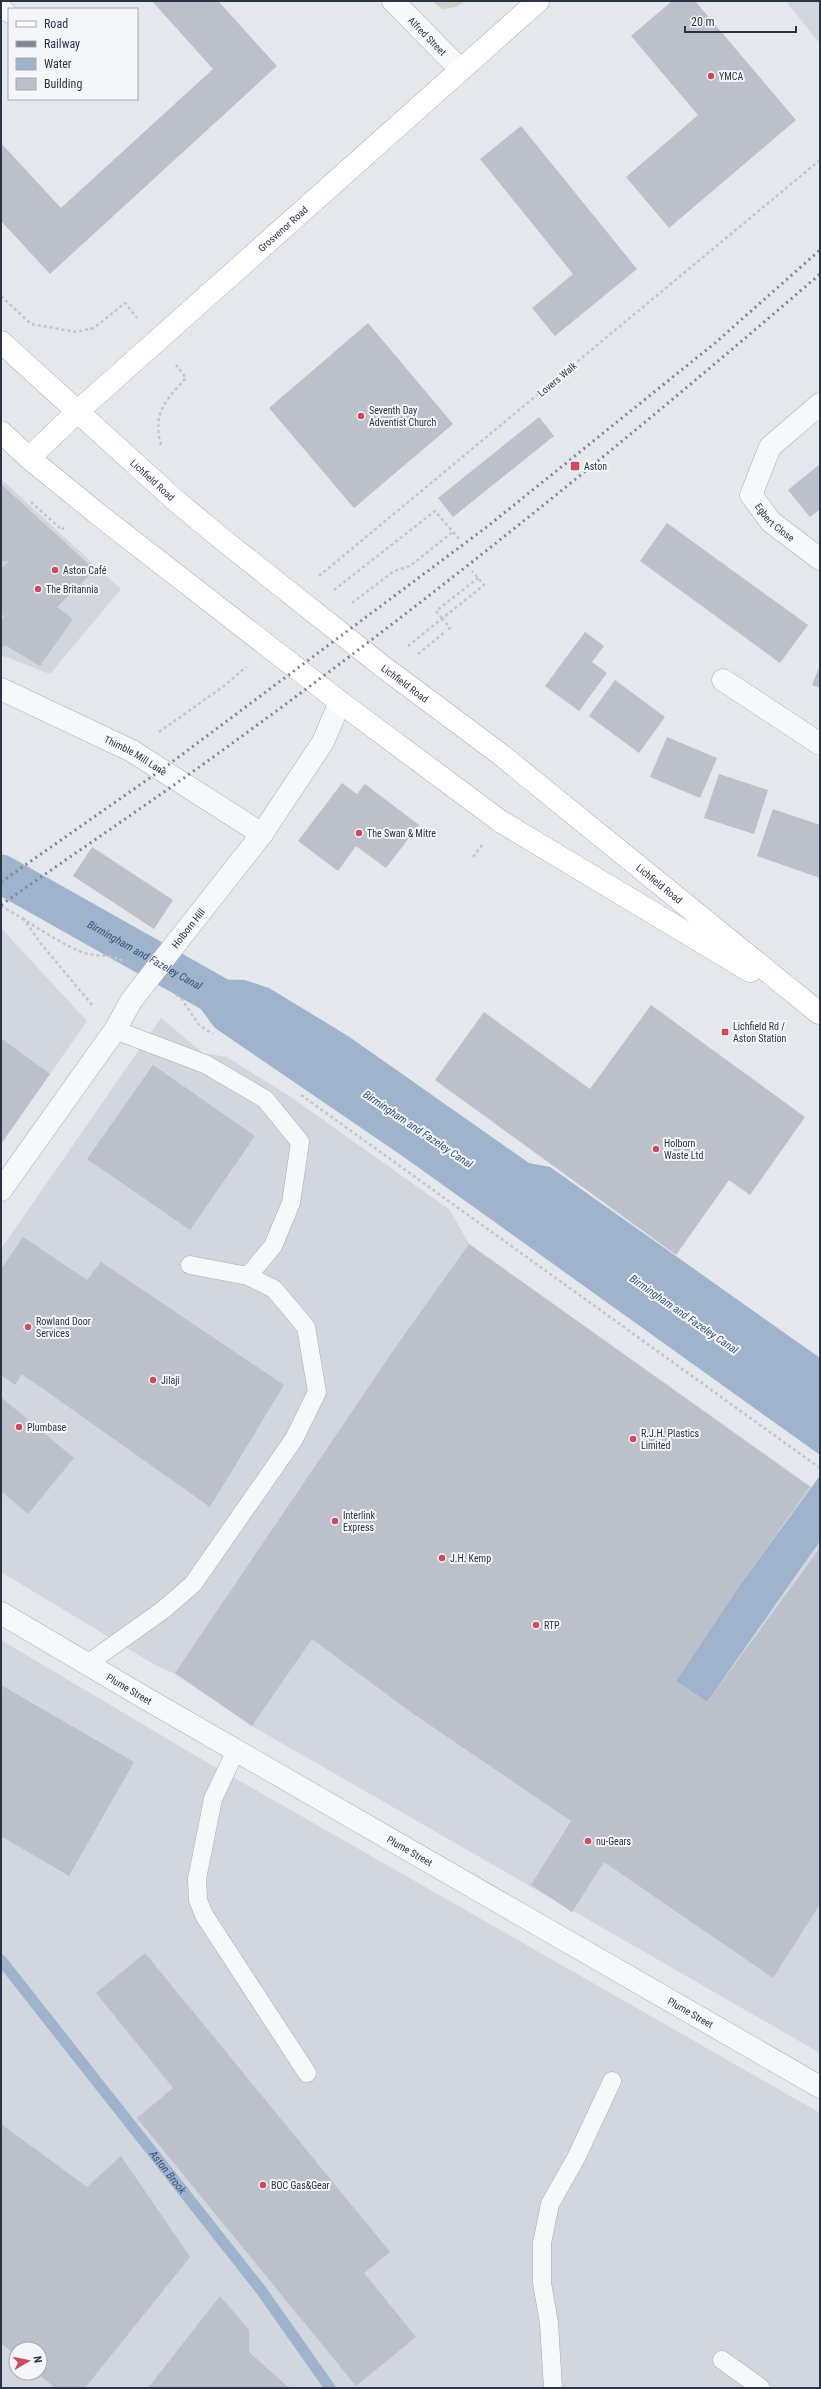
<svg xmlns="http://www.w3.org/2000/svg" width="821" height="2389" viewBox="0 0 821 2389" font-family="'Roboto Condensed',sans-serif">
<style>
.built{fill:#d2d6de;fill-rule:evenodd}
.green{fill:#c9d6c5}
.water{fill:#9fb4cc}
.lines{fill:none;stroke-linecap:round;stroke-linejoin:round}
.stream{stroke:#9fb4cc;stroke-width:11}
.canal{stroke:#9fb4cc;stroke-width:39}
.building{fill:#bbc0ca}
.lane-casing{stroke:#a9aeb7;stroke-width:19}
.street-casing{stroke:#a9aeb7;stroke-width:23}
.secondary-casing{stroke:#a9aeb7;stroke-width:23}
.primary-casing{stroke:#a3abb8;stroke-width:23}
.path{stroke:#c2c5cb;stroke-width:2.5;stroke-dasharray:3 3;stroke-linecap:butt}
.lane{stroke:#f7f8fa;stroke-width:18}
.street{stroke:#f7f8fa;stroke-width:22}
.secondary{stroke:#fff;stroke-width:22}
.primary{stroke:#fff;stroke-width:22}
.rail{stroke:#7d8696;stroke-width:3;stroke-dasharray:2 4;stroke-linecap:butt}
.street-bridge-casing{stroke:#a9aeb7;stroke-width:23;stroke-linecap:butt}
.path-bridge{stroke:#c2c5cb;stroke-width:2.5;stroke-dasharray:3 3;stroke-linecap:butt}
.street-bridge{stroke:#f7f8fa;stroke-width:22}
.poi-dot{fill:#d1495b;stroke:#f4f6f9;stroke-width:1.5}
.labels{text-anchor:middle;stroke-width:4;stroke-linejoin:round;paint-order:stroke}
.street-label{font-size:10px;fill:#2b3445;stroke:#f4f6f9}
.poi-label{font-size:10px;fill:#2b3445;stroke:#f4f6f9;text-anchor:start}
.water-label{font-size:11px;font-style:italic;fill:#34527a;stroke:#f4f6f9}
</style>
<rect width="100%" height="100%" fill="#e4e7ec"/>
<!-- built -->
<path class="built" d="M786,1h34v43z
M1,479l120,110 -71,85 -49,-19z
M1,928l86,93 -86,123z
M161,1018l42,35 24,4 64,40 159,113 19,34 351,249v560l-568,-327 -77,-52 -20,-9 -154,-93v-323z
M1,1640l190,113 629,360v275h-819zM16,2349h24v24h-24z"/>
<!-- green -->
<path class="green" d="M432,1h33l-9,6 -14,2z"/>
<!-- water -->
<path class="water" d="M195,976l7,3 43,1 24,8 79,48 181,127 21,4 270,191v183l-113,161 -31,-21 61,-92 82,-112 1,-22 -419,-300 -186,-127 -30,-40z"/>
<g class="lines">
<!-- stream -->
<path class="stream" id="s1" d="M1,1960l260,330 69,98"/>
<!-- canal -->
<path class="canal" id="s2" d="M1,874l236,133"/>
</g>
<!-- building -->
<path class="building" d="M152,1h66l59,65 -227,208 -49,-53v-78l60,65 152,-139z
M672,1h23l101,119 -127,108 -43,-51 72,-62 -67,-79z
M521,126l116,143 -82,67 -23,-28 41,-34 -93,-115z
M368,323l85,101 -99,84 -85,-100z
M539,417l15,19 -101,81 -15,-19z
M820,464v48l-1,-2 -9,7 -22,-27z
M1,484l94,86 -38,37 16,12 -33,47 -35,-21 -4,4v-28l3,-4 -3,-5v-44l8,-7 -8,1z
M667,523l141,102 -28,38 -140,-102z
M585,632l19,14 -12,16 15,11 -28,38 -34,-25z
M820,665v23l-8,-3z
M615,680l50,37 -26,36 -50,-37z
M667,737l50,21 -17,40 -50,-21z
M719,774l49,16 -14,44 -50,-16z
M342,783l15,11 8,-10 54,41 -33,43 -30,-22 -18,25 -40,-30z
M773,809l47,16v53l-63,-22z
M92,847l81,53 -19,29 -81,-53z
M651,1005l154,112 -55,78 -21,-15 -53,75 -241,-175 49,-68 106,77z
M2,1039l48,35 -49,70v-103z
M153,1065l102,71 -65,94 -103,-71z
M23,1237l64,43 14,-18 183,123 -74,122 -188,-133 -7,11 -14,-10v-106z
M469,1244l341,243 -73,102 -61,92 31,21 113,-154v356l-47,74 -169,-116 -32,50 -41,-27 40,-64 -159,-108 -100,-74 -60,87 -77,-53 220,-325z
M1,1397l73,61 -46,56 -27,-23z
M1,1685l133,77 -65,114 -68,-40z
M145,1953l245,299 -26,21 52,64 -60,49 -219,-268 36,-30 -77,-95z
M1,2124l86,63 34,-31 69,101 -105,131h-30l-18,-15h3v-24h-24v7l-15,-13z
M220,2296l29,34v22l38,34 6,2h-145z"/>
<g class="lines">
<defs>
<path id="lane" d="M1,6l8,8
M115,1030l90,34 60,35 35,43 -9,61 -18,43 -25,30 -58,-11
M87,1664l76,-54 30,-26 101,-145 23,-47 -11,-65 -32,-38 -26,-13
M236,1750l-23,49 -16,80 1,21 6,15 103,158
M722,2360l39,28
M553,2388l-4,-65 -7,-40v-40l8,-39 26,-46 36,-77"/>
<g id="street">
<path id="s3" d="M393,1l68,69"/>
<path id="s4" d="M820,404l-50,43 -19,48 20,27 49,37"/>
<path d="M723,680l97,64"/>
<path id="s5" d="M1,689l131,62 130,83"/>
<path d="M177,942l85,-108 61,-92 17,-40"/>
<path d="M1,1190l114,-160 16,-29"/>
<path id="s6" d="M1,1613l144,85 675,389"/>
</g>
<g id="secondary">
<path id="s7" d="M29,458l48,-46 461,-411"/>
</g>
<g id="primary">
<path id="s8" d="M1,342l174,158 47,39 160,127 118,88 319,259"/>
<path d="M1,432l28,26 70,57 241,187 160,119 250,150"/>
</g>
</defs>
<!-- lane casing -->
<use href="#lane" class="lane-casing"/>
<!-- street casing -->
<use href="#street" class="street-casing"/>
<!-- secondary casing -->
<use href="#secondary" class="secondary-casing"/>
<!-- primary casing -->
<use href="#primary" class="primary-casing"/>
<!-- path -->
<path class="path" d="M1,296l30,28 45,8 18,-4 31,-25 12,15
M161,445c-9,-32 5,-45 25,-67l-10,-13
M31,502l31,28 2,-3
M319,576l501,-416
M334,590l101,-79 24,28
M352,603l42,-32 16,-5 44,-35
M442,618l-6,-7 42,-33
M408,646l76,-61 -12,-14
M418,654l28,-23
M159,732l65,-46 22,-19
M473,857l9,-12
M1,906c26,14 51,33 78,45 15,7 31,2 44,10
M23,918l19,27 51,61
M176,995l5,3 18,27 14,9
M301,1095l519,373"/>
<!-- lane -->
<use href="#lane" class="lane"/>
<!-- street -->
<use href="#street" class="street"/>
<!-- secondary -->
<use href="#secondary" class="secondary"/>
<!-- primary -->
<use href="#primary" class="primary"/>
<!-- rail -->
<path class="rail" d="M1,882l163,-114 324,-242 227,-183 105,-93
M1,905c75,-53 152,-104 226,-158 205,-148 402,-308 593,-473"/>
<defs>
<path id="street-bridge" d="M131,1001l46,-59"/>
</defs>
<!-- street-bridge casing -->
<use href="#street-bridge" class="street-bridge-casing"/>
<!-- path-bridge -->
<path class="path-bridge" d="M442,618l8,10 -4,3"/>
<!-- street-bridge -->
<use href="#street-bridge" class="street-bridge"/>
</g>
<!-- markers -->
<g class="poi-dot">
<circle cx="711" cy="76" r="4"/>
<circle cx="361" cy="416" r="4"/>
<rect x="570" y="461" width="10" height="10" rx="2"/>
<circle cx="55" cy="570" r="4"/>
<circle cx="38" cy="589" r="4"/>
<circle cx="359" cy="833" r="4"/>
<rect x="721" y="1028" width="8" height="8" rx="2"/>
<circle cx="656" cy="1149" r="4"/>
<circle cx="28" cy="1327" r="4"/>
<circle cx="153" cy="1380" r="4"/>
<circle cx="19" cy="1427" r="4"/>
<circle cx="633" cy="1439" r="4"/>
<circle cx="335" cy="1521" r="4"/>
<circle cx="442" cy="1558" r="4"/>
<circle cx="536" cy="1625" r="4"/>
<circle cx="588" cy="1841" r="4"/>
<circle cx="263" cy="2185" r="4"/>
</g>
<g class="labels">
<!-- street labels -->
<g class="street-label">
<text dy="4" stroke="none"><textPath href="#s3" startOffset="49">Alfred Street</textPath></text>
<text dy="4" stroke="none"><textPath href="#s7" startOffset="342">Grosvenor Road</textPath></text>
<text transform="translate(557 379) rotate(-40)" y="4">Lovers Walk</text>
<text dy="4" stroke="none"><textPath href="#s8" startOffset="205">Lichfield Road</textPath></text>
<text dy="4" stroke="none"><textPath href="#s4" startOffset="154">Egbert Close</textPath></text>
<text dy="4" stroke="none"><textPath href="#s8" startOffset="529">Lichfield Road</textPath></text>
<text dy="4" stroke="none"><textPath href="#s5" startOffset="150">Thimble Mill Lane</textPath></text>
<text dy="4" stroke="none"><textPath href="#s8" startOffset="853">Lichfield Road</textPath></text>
<text transform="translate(188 928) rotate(-52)" y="4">Holborn Hill</text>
<text dy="4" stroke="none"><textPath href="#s6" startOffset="149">Plume Street</textPath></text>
<text dy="4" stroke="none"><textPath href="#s6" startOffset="473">Plume Street</textPath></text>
<text dy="4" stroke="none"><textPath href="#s6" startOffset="797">Plume Street</textPath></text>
</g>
<!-- poi labels -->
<g class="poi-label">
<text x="719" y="80">YMCA</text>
<text x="369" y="414">Seventh Day<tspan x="369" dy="12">Adventist Church</tspan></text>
<text x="584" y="470">Aston</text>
<text x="63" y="574">Aston Café</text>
<text x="46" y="593">The Britannia</text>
<text x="367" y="837">The Swan &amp; Mitre</text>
<text x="733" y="1030">Lichfield Rd /<tspan x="733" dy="12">Aston Station</tspan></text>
<text x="664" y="1147">Holborn<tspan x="664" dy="12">Waste Ltd</tspan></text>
<text x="36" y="1325">Rowland Door<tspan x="36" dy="12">Services</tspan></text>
<text x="161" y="1384">Jilaji</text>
<text x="27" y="1431">Plumbase</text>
<text x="641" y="1437">R.J.H. Plastics<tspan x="641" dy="12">Limited</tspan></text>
<text x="343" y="1519">Interlink<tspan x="343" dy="12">Express</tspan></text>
<text x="450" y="1562">J.H. Kemp</text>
<text x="544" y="1629">RTP</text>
<text x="596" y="1845">nu-Gears</text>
<text x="271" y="2189">BOC Gas&amp;Gear</text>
</g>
<!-- water labels -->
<g class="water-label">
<text dy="4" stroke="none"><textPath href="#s2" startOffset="165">Birmingham and Fazeley Canal</textPath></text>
<text transform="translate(418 1129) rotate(34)" y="4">Birmingham and Fazeley Canal</text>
<text transform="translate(684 1314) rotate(35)" y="4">Birmingham and Fazeley Canal</text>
<text dy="4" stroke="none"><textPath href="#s1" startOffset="270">Aston Brook</textPath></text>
</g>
</g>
<!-- border -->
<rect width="821" height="2389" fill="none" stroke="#2b3445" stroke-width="4"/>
<!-- legend -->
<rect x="8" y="8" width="130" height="92" fill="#f4f6f9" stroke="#a4a8b1"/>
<rect x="16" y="21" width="20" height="6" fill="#ffffff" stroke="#a4a8b1"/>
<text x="44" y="28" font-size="12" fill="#2b3445">Road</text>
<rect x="16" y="41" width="20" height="6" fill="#7d8696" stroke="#a4a8b1"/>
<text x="44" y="48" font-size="12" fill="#2b3445">Railway</text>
<rect x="16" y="58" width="20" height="12" fill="#9fb4cc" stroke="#a4a8b1"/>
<text x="44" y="68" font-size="12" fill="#2b3445">Water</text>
<rect x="16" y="78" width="20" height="12" fill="#bbc0ca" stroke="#a4a8b1"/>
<text x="44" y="88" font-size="12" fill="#2b3445">Building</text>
<!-- north arrow -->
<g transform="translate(28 2361) rotate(81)"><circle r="19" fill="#f4f6f9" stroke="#a4a8b1"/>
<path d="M0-3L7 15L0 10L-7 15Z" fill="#d1495b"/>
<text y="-6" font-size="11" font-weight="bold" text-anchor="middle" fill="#2b3445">N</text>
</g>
<!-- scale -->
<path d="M685 26v6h111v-6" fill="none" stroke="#2b3445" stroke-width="2"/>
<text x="691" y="26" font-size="12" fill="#2b3445" stroke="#f4f6f9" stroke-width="3" paint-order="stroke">20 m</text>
</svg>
